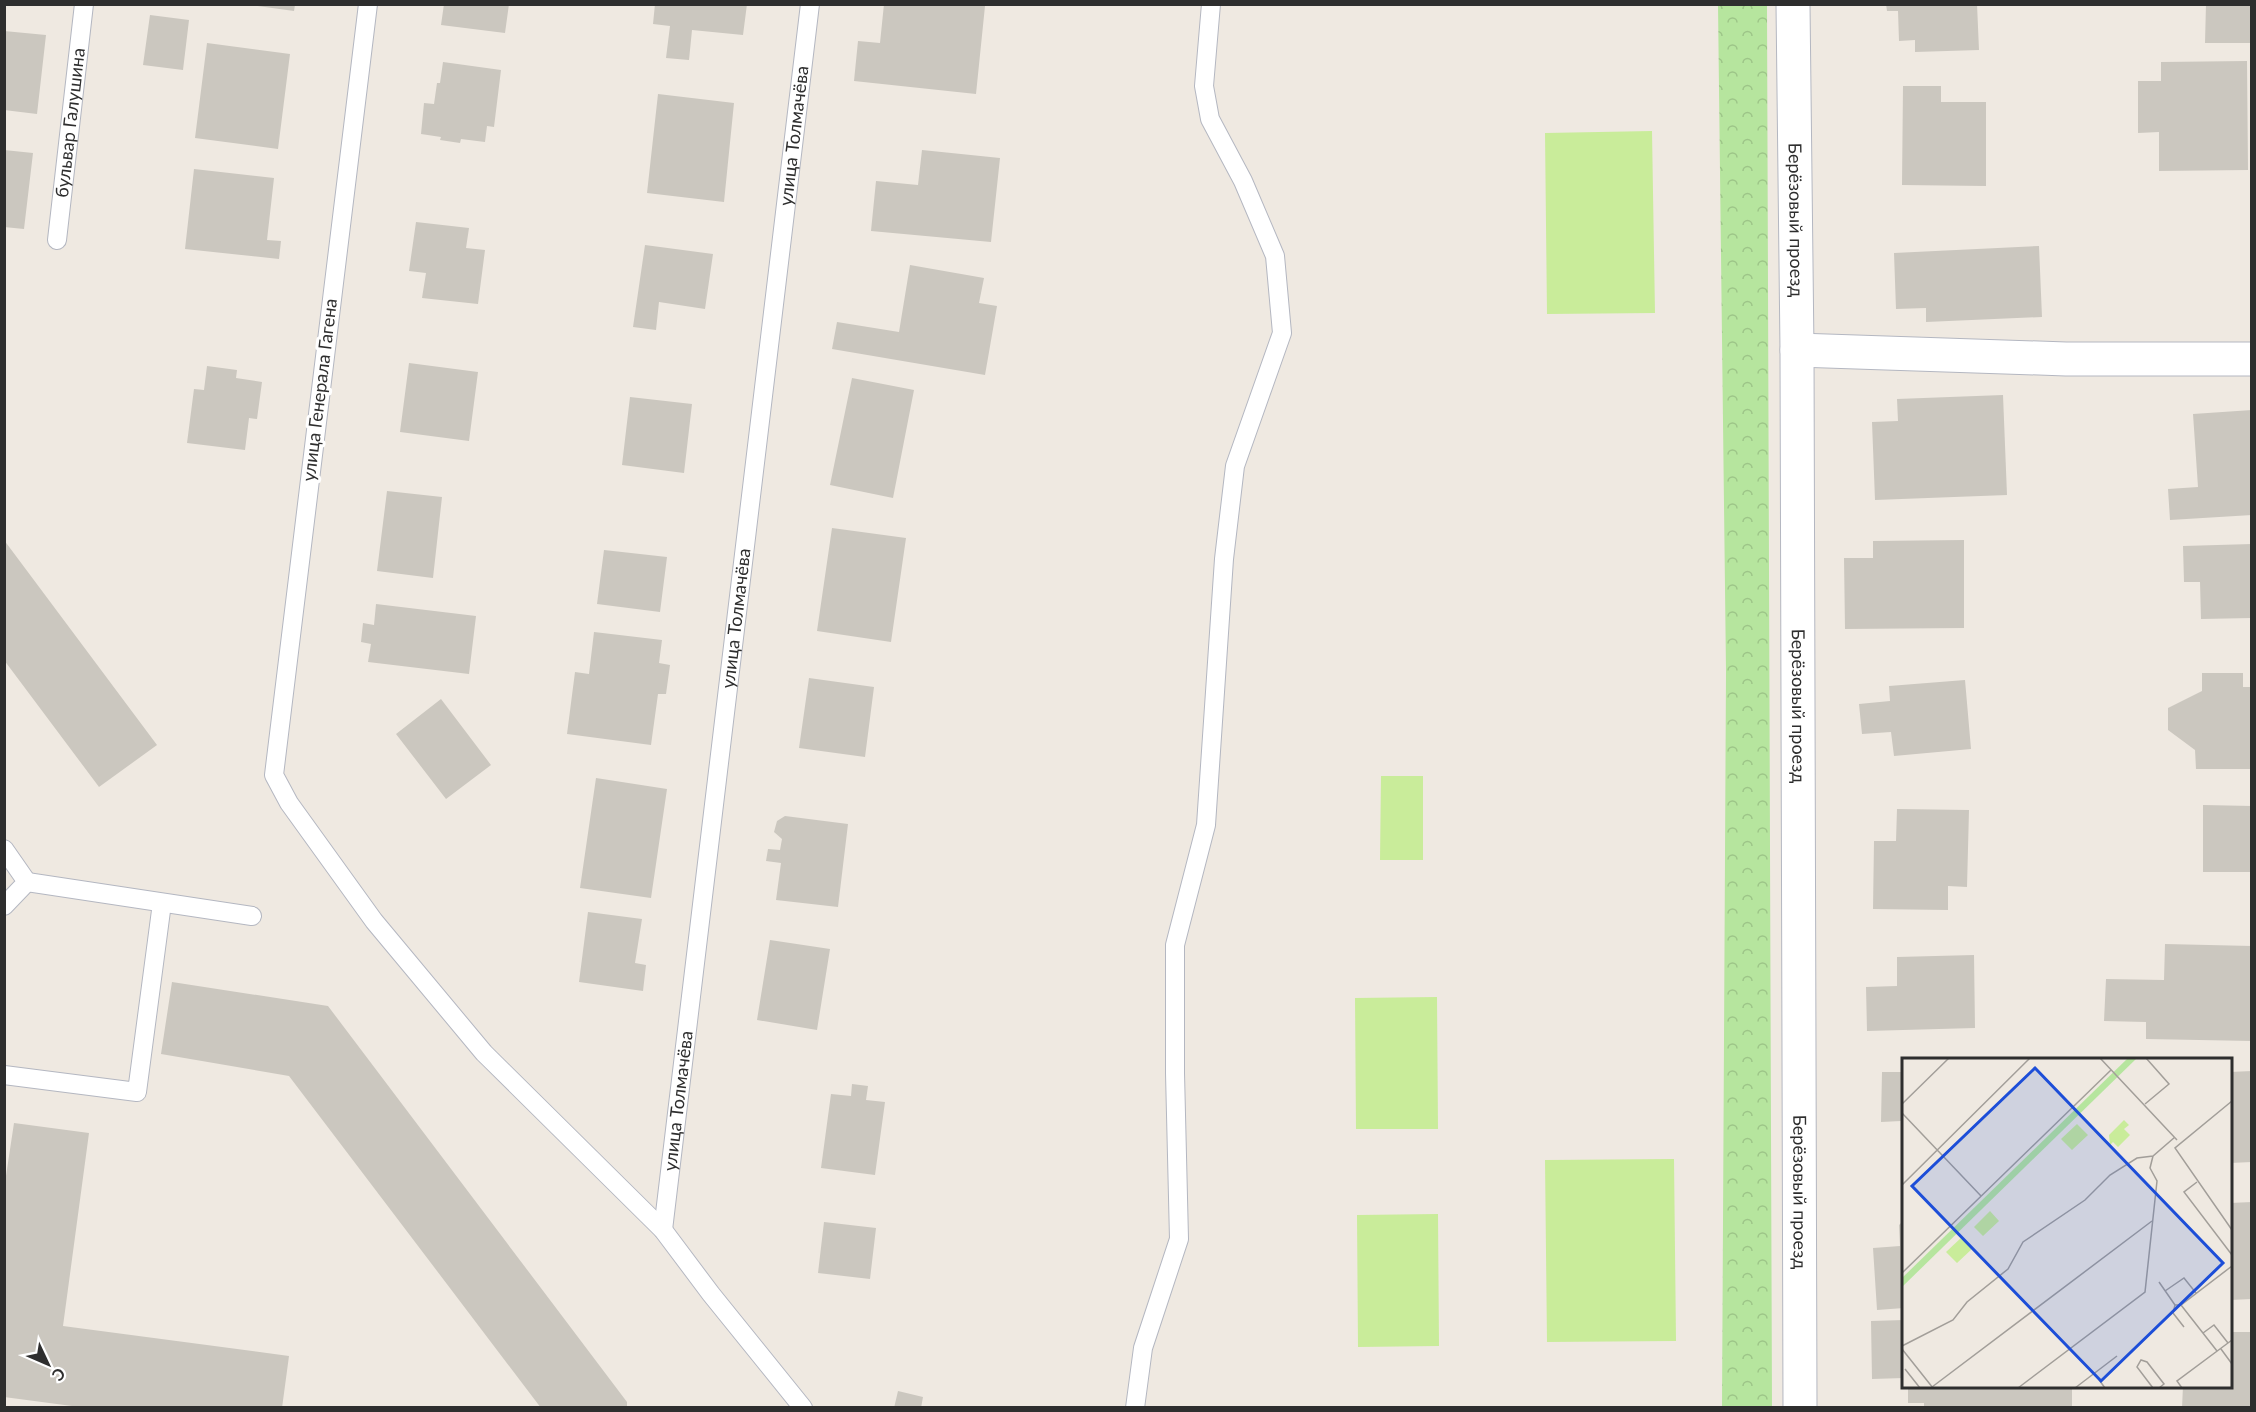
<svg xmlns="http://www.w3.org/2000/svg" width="2256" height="1412" viewBox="0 0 2256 1412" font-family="Lato,sans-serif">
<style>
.forest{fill:url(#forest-crowns)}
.pitch{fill:#c9ec9a}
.building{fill:#cbc7bf}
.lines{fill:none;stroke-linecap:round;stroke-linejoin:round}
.lane-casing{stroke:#b4b7c1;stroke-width:20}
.street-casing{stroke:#b4b7c1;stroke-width:35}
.lane{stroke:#fff;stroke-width:18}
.street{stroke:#fff;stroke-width:33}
.labels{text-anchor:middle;stroke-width:6;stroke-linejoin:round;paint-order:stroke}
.street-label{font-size:18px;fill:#2e2e2e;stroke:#fff}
.inset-road{fill:none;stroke:#a29e99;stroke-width:1.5}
.view{fill:#1d4ed8;fill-opacity:0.15;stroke:#1d4ed8;stroke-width:3}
.inset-edge{fill:none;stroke:#2e2e2e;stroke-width:3}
</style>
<defs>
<pattern id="forest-crowns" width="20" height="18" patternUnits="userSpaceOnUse" patternTransform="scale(1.5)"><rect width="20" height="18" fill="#b6e59e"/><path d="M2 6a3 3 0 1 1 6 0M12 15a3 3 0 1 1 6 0" fill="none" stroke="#9dc588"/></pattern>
</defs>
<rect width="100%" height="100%" fill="#efe9e1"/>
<!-- forest -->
<path class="forest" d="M1718,5h49l5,1403 -50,-1 4,-736z"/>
<!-- pitch -->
<path class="pitch" d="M1652,131l3,182 -108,1 -2,-181z
M1381,776h42v84h-43z
M1437,997l1,132h-82l-1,-131z
M1674,1159l2,182 -129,1 -2,-182z
M1438,1214l1,132 -81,1 -1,-132z"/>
<!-- building -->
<path class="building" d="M444,4h65l-4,29 -64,-8z
M655,4h92l-4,31 -51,-5 -3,30 -23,-2 4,-32 -17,-2z
M884,4l101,2 -9,88 -122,-13 4,-40 22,2z
M1886,4h91l2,46 -64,2v-12l-16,1 -1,-30h-11z
M2206,4h46v39h-47z
M250,5h45l-1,6z
M150,15l39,5 -6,50 -40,-5z
M4,31l42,4 -9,79 -33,-4z
M207,43l83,11 -12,95 -83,-11z
M2247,61l1,109 -89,1v-39l-21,1v-52h23v-19z
M443,62l58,8 -7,57 -7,-1 -2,16 -24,-3 -1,4 -20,-3 1,-3 -20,-3 3,-31 10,1 3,-21h3z
M1903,86h38v16h45v84l-84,-1z
M658,94l76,9 -10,99 -77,-9z
M4,150l29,3 -9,76 -20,-2z
M922,150l78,8 -9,84 -120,-11 5,-50 42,4z
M194,169l80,9 -7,62 14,1 -2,18 -94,-10z
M416,222l53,6 -3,20 19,2 -7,54 -56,-6 4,-25 -17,-2z
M645,245l68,9 -8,55 -46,-7 -3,28 -23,-3z
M2039,246l3,71 -116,5v-14l-30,1 -2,-56z
M910,265l74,13 -5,25 18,3 -12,69 -153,-26 5,-27 62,10z
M409,363l69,9 -9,69 -69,-9z
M207,366l30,4 -1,8 26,4 -5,37 -8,-1 -4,32 -58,-7 7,-54 10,1z
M852,378l62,12 -21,108 -63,-13z
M2003,395l4,100 -132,5 -3,-78 26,-1 -1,-22z
M630,397l62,7 -8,69 -62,-8z
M2252,410v105l-82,5 -2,-31 30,-2 -5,-73z
M387,491l55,6 -9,81 -56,-7z
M832,528l74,10 -15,104 -74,-11z
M4,540l153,205 -58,42 -95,-127z
M1964,540v88l-119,1 -1,-71h29v-17z
M2252,544v74l-51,1 -1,-37h-16l-1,-36z
M604,550l63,7 -7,55 -63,-8z
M376,604l100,12 -7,58 -101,-12 3,-18 -10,-2 2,-19 11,2z
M594,632l68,8 -3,23 11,2 -4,29h-8l-7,51 -84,-11 8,-62 14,2z
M2202,673h41v14h9v82h-56l-1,-19 -27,-20v-22l34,-17z
M809,678l65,9 -9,70 -66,-9z
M1965,680l6,69 -77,7 -3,-24 -29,2 -3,-30 31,-3 -1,-15z
M441,699l50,66 -45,34 -50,-65z
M596,778l71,11 -16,109 -71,-10z
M2203,805l49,1v66h-49z
M1897,809l72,1 -2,77 -19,-1v24l-75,-1 1,-68h22z
M785,816l63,8 -10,83 -62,-7 5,-37 -15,-2 2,-12 12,1 2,-11 -8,-7 3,-11z
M588,912l54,7 -7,44 11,2 -3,26 -64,-9z
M770,940l60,9 -13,81 -60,-10z
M2165,944l87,2v95l-106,-2v-17l-42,-1 2,-42 58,1z
M1974,955l1,73 -108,3 -1,-44 31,-1v-29z
M172,982l156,24 299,396v6h-86l-252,-332 -128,-22z
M2252,1071v91l-22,1v-91z
M1882,1072h22v95h-3v-46l-20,1z
M852,1084l16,2 -2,14 19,2 -10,73 -54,-7 10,-74 20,2z
M14,1123l75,10 -26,193 226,30 -7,52h-195l-83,-11v-208z
M2252,1202v97l-22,1v-97z
M1904,1220v88l-27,2 -4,-62 27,-2 -1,-21z
M824,1222l52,6 -6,51 -52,-6z
M1904,1320v58l-32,1 -1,-58z
M2230,1332h22v76h-70l1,-22h47z
M1908,1386h164v22h-148v-5h-16z
M898,1391l25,6 -2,11h-27z"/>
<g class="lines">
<defs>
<g id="lane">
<path d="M368,4l-94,771 15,28 85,118 110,132 179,177 48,64 92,114"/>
<path id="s1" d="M57,240l27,-236"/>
<path d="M4,849l23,33 -23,24"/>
<path d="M27,882l225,34"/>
<path d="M4,1075l133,17 25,-189"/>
<path id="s2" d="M663,1230l147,-1226"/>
<path d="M1135,1408l8,-60 36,-109 -4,-166v-128l31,-120 18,-266 11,-93 47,-133 -7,-77 -32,-75 -33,-62 -6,-33 7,-82"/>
</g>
<g id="street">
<path id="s3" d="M1793,4l4,346 3,1058"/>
<path d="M1797,350l269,9h186"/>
</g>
</defs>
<!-- lane casing -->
<use href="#lane" class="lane-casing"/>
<!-- street casing -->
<use href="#street" class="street-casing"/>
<!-- lane -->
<use href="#lane" class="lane"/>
<!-- street -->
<use href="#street" class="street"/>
</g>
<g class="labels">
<!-- street labels -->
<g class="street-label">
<text dy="6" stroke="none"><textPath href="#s1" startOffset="118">бульвар Галушина</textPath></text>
<text dy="6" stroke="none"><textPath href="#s2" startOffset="1102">улица Толмачёва</textPath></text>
<text dy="6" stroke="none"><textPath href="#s3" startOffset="216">Берёзовый проезд</textPath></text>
<text transform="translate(320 390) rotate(-83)" y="6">улица Генерала Гагена</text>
<text dy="6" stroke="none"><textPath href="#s2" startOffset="616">улица Толмачёва</textPath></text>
<text dy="6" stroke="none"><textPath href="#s3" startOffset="702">Берёзовый проезд</textPath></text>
<text dy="6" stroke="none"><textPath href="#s2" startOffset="130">улица Толмачёва</textPath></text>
<text dy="6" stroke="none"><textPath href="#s3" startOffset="1188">Берёзовый проезд</textPath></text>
</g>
</g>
<!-- overview -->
<g transform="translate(1902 1058)">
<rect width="330" height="330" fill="#efe9e1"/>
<path d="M226,0h9l-235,229v-9z" fill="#b6e59e"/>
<path d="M222,62l5,5 -5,4 6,6 -12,12 -5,-5 -3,3 -1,-10zM175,66l11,11 -16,15 -11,-11zM88,153l9,10 -16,15 -9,-9zM60,179l11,11 -16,15 -11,-11z" fill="#c9ec9a"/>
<path class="inset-road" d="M198,0l77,82M330,43l-57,47 57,82M0,46l47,-46M243,46l24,-20 -23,-26M0,55l79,83M295,124l-13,10 48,63M0,127l128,-127M0,215l209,-203M257,224l16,23M263,233l19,-13 12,15M279,247l36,46M282,269l-11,-14 2,-8h6l51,-39M301,275l11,-8 14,18M0,288l51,-26 14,-18 41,-33 15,-27 62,-42 25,-25 27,-17 16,-2 22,-19M0,291l31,39M319,291l11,15M3,311l15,19M192,315l11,15M30,329l220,-166M116,330l127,-96 12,-111 -7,-13 3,-12M173,330l42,-32M251,330l-16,-21 4,-7 6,2 17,22 -5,4M280,330l-5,-7 55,-41"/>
<path class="view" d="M133,10l188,195 -122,118 -189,-195z"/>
<rect width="330" height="330" class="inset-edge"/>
</g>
<!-- border -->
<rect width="2256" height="1412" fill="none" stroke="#2e2e2e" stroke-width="12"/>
<!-- north arrow -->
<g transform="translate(48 1364) rotate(134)" stroke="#ffffff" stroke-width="4.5" paint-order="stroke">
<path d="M0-4.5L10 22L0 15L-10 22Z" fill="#2e2e2e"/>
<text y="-9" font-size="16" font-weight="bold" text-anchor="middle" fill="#2e2e2e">С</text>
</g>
</svg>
